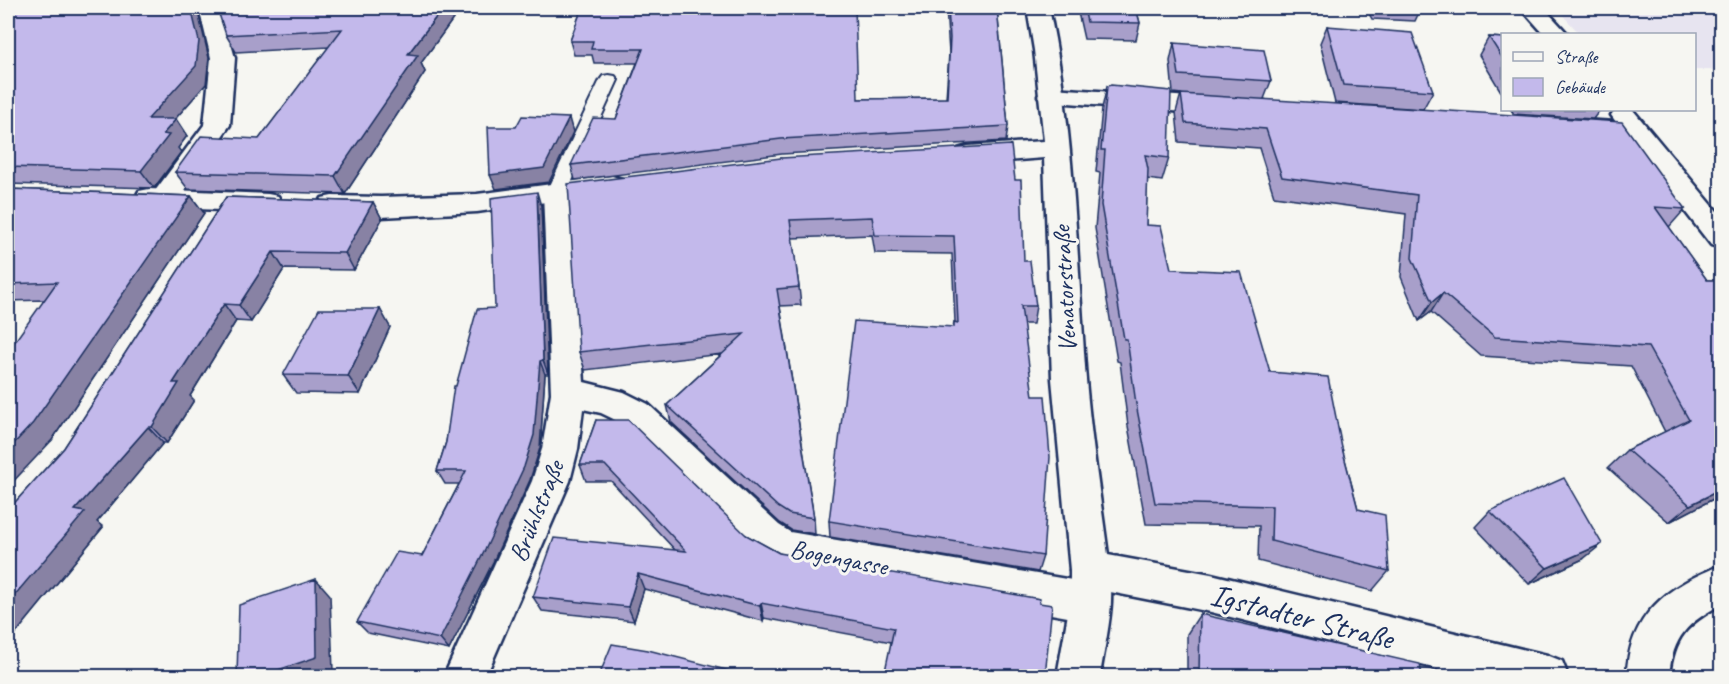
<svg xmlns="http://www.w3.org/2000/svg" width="1729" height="684" viewBox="0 0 1729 684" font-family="Caveat,sans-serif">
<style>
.built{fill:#e7e4f0}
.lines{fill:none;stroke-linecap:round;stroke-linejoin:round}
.service-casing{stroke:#1b2f5e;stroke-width:4}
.minor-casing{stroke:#1b2f5e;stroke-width:5}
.tertiary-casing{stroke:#1b2f5e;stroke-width:5}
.secondary-casing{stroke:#1b2f5e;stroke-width:5}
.service{fill:#f6f6f2;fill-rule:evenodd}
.minor{fill:#f6f6f2;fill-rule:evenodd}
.tertiary{fill:#f6f6f2;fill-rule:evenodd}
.secondary{fill:#f6f6f2;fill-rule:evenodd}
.wall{fill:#a89fca;stroke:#1b2f5e;stroke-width:1.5}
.shaded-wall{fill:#8882a4;stroke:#1b2f5e;stroke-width:1.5}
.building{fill:#c3b9eb;stroke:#1b2f5e;stroke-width:1.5}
.labels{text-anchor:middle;stroke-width:6;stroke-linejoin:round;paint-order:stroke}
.street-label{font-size:26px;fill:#1b2f5e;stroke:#f6f6f2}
.near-street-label{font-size:32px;fill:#1b2f5e;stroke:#f6f6f2}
</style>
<rect width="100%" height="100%" fill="#f6f6f2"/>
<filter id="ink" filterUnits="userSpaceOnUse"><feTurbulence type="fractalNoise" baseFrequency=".0167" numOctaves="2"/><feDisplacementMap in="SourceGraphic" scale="12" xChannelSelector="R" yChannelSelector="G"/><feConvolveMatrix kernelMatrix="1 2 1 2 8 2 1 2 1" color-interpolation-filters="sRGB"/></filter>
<g filter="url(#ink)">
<!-- built -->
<path class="built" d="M1556,8h165v62h-26l-1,-36h-114z"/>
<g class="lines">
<defs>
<path id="service" d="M609,75l6,1 3,4 -51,112 -3,5 -7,2 -7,-2 -3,-5 53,-112 3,-4z"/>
<path id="minor" d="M199,8h22l14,50 -5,67 -57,81 -10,2 -10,-2 -4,-7 55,-74 7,-67z
M1521,8h23l24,26h-24z
M1051,88l172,11 9,3 4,5 -4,5 -9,3 -181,-14 -4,-5 4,-5z
M1615,110h18l89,107v31l-11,-3 -82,-106 -55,-5 -4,-6 4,-6 9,-2 33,2 -5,-7z
M557,183l10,2 4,7 13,190 40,10 24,12 131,121 11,7 300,51 14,5 6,14 -6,14 -14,5 -308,-55 -14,-6 -17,-11 -127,-125 -23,-11 -18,-4 -5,40 -8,32 -84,195h-42l88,-195 10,-32 9,-56 -8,-201 4,-7z"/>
<path id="tertiary" d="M1090,552l14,5c16,35 1,82 -4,119h-43l13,-74v-32l6,-13z
M1722,565v39c-35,19 -49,32 -53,72h-42c1,-61 42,-91 95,-111z"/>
<path id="secondary" d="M1027,8h22c24,114 27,228 35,344 4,68 15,135 24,203l103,19 336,81 15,6 6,15h-103l-254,-64 -121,-24 -14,-5 -6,-13 -18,-191 -8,-221 -76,6 -10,-3 -4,-6 4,-6 10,-3 76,-5 -10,-91z
M612,176l10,3 4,6 -4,6 -145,21 -96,5 -49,-3 -10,-2 -4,-7 4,-7 10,-2 49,1 96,-3z
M149,189l119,5 10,2 4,7 -4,7 -10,2 -119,-5 -10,-2 -4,-7 4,-7z"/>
</defs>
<!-- service casing -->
<use href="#service" class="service-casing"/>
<!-- minor casing -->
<use href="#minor" class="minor-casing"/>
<!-- tertiary casing -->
<use href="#tertiary" class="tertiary-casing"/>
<!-- secondary casing -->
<use href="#secondary" class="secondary-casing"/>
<!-- service -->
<use href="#service" class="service"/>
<!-- minor -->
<use href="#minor" class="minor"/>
<!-- tertiary -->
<use href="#tertiary" class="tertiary"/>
<!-- secondary -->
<use href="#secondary" class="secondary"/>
</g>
<!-- wall -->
<path class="wall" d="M461,8l-40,55 4,9 -80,122 -157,-5 -13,-17 84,-33 70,-92 -93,5 -10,-17z
M582,8l276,91 88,-1 3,-45 -3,-45h51l11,118 -2,15 -224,13 -207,26 -4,-15 45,-46 21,-56h-43l-2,-8h-18l-4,-14z
M1077,8h59l4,15 -4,17 -52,-1z
M1366,8h55l-6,13 -43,-2z
M8,19l201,39 -3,26 -31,35 12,17 -9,12 3,4 -27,36 -146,-4z
M1327,26l106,65 -10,18 -88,-6 -15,-60z
M1489,37l14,1v57l-24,-40z
M1174,43l97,38 -7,18 421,110 -16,18 38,53h15v221l-2,1 -5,-4 -46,24 -61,-54 19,-18 38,-18 -34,-66 -150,-10 -50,-44 -12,9 -18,-44 5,-63 -132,-18 -15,-48 -80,-6 -3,-30 5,-18 -8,-1 -3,-32z
M1107,86l62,72 -7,23 -15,-2 -1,46 25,44 99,103 72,76 16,61 31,62 -17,20 -114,-30 1,-35 -113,-2 -18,-98 -8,-64 -3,-1 -22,-133 5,-55 -4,-1 6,-64z
M1511,110h89l-7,9 -79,-5z
M781,158l243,103 12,45 -3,18h-10l20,232 -5,16 -208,-35 -1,-16 124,-194 1,-5h1l-3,-68 -77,-1 -3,-18 -80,3 7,49 2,18 -21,1 34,212 1,16 -24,-4 -11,-7 -109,-101 -4,-17 55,-51 -137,16 -6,-18z
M8,189l183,7 13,17 -152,227 -8,-140 -36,1z
M226,197l147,5 9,17 -28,51 -70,-1 -33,53 -15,-1 -46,75 4,4 -27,43h-4l-66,79 6,5 -95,116v-133l56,-62z
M541,206l7,168h-3l-5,74 -10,32 -37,82 -44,88 -81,-17 -11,-11 65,-66 37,-72h-14l-8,-13 9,-29 10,-56 39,-78z
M380,309l10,18 -30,67 -64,-1 -13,-18z
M596,420l150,115 33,18 43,13 218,33 -149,43 -127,-24 -1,3 -119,-32 -10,32 -92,-10 -9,-14 142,-47 -64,-69h-25l-6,-16z
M1490,511l93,48 -54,25 -54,-57z
M1200,614l222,62h-235v-42z"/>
<!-- shaded-wall -->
<path class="shaded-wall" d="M191,8h6l12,50 -3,26 -46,52 -12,-17z
M443,8h18l-40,55 4,9 -80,122 -10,-18 73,-122z
M569,118l4,14 -24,50 -53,7 -6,-14z
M176,119l11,17 -9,12 3,4 -27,36 -13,-17 22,-37z
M537,192l4,14 7,168 -5,-14z
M191,196l13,17 -152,227 -44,47v-37z
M373,202l9,17 -28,51 -9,-17z
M273,252l11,17 -33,53 -12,-17z
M1443,293l-12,19 -12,9 13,-19z
M224,304l12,17 -46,75 4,4 -27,43 -15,-16 21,-44z
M380,309l10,18 -30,67 -12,-18z
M540,361l5,13 -5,74 -10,32 -37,82 -44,88 -9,-11z
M148,427l15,16 -66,79 6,5 -95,116v-40l67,-93z
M1722,489v4l-7,5 -46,24 21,-17z
M1602,544l-19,15 -54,25 18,-16z
M638,574l6,15 -10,32 -6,-14z
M316,579l14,16 3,76 -17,5h-56z
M761,603l3,15 -1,3 -3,-15z"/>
<!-- building -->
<path class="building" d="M20,8h171l8,33 -3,25 -48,53h28l-13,15 6,1 -28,36 -133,-4v-148z
M217,8h226l-35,46 10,1 -83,121 -160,-4 26,-36 58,3 83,-110 -116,6z
M582,8h273l3,91 89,-1 3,-60 -2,-30h49l11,118 -227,13 -210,26 22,-47 23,1 27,-70h-52l2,-8h-23z
M1084,8h52l4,15 -53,-1z
M1327,26l85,7 21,58 -90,-6z
M1489,37l14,1v21z
M1174,43l90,7 7,31 -92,-6z
M1111,85l60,6 -2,67 -24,-3 3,14 -2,56 15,1 10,43 70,3 29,100 58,5 14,71 16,61 27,6 4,56 -118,-30 1,-35 -117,-3 -19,-99 -9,-65h-3l-23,-134 4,-55h-4l6,-64z
M1181,94l441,28 63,87 -30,-2 52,73h15v209l-32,16 -63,-55 62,-30 -41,-73 -153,-10 -52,-44 -11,9 -20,-44 5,-63 -135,-18 -16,-48 -81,-6z
M522,116l47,2 -25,50 -54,7 -2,-48h28z
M1011,145l4,35h6l3,81h6l6,45h-15l12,90h12l5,61 -7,99 -214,-35 25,-200 100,6v-5l4,1 -4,-87 -79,-1 -3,-18 -82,3 9,67 -22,2 37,229 -25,-4 -11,-7 -111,-102 77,-71 -165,18 -11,-168 213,-26z
M8,189l183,7 -158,227 -25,27v-99l49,-69 -49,2z
M537,192l6,168 -3,1 -6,74 -10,32 -39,83 -45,89 -83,-17 40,-70 25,4 44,-85h-29l9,-29 8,-56h2l21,-77 18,-1 -4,-110z
M226,197l147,5 -28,51 -72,-1 -34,53 -15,-1 -51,79h6l-27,44h-4l-73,83 10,2 -77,91v-93l56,-62z
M319,309h61l-32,67 -65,-1z
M596,420h32l118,115 33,18 42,7 1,6 2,-5 216,38 -1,4 13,2 -7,71h-161l10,-48 -133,-25 -1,3 -122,-32 -10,33 -95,-10 21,-59 132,13 -81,-86h-25z
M1564,478l38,66 -55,24 -57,-57z
M316,579l1,78 -57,19h-23l2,-71z
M1200,614l220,50 2,12h-223z
M612,644l36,6 98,25v1h-147z
M529,672l-1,4h-46v-2z"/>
</g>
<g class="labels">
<!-- street labels -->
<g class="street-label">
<text transform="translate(1064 289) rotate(-93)" y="9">Venatorstraße</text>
<text transform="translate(536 511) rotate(-68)" y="9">Brühlstraße</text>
<text transform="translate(839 557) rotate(11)" y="9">Bogengasse</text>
</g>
<!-- near-street labels -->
<g class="near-street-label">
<text transform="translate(1302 616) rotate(14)" y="11">Igstadter Straße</text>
</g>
</g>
<!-- margin -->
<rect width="1729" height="684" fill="none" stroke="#f6f6f2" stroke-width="30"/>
<rect x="15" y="15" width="1699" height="654" fill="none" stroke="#1b2f5e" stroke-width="2" filter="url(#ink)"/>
<!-- legend -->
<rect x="1501" y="33" width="195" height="78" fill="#f6f6f2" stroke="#9ea6b7" stroke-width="1.5"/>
<rect x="1513" y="52" width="30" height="9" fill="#f6f6f2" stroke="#9ea6b7" stroke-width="1.5"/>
<text x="1555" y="63" font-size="18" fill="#1b2f5e">Straße</text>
<rect x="1513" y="78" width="30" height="18" fill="#c3b9eb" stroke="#9ea6b7" stroke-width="1.5"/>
<text x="1555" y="93" font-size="18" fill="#1b2f5e">Gebäude</text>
</svg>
